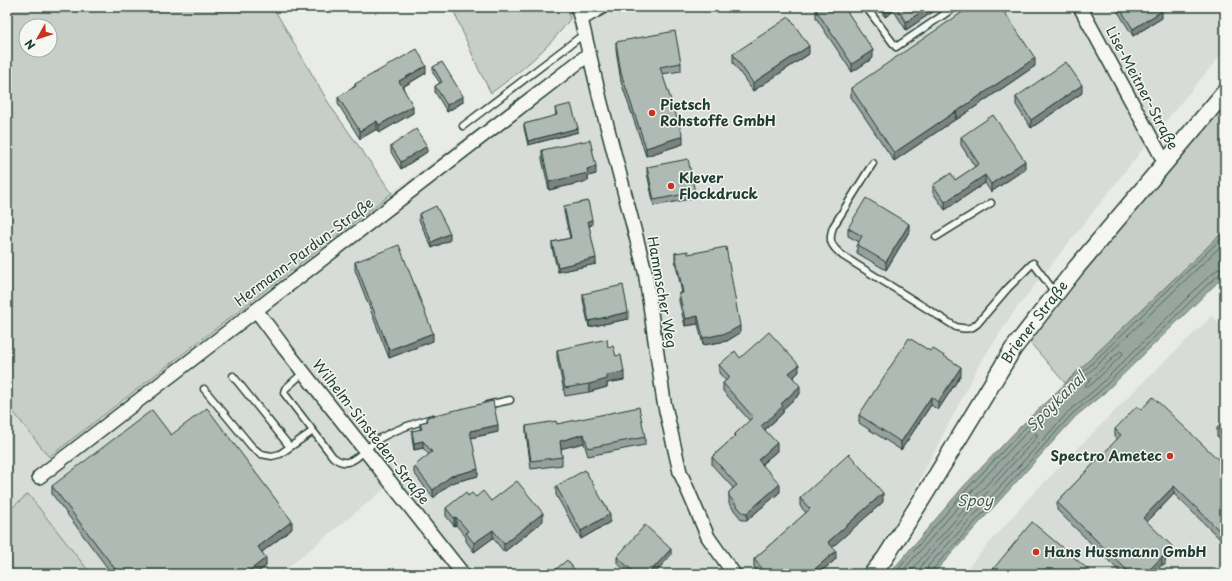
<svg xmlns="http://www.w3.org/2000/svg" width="1232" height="581" viewBox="0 0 1232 581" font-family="'Playpen Sans',sans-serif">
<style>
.built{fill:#d8dcd8}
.green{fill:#c7cec9;stroke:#73867e;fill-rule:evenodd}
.water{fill:#99a6a0;stroke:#687c75}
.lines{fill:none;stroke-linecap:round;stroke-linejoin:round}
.shore{stroke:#50675f;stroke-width:1}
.service-casing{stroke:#1f3d34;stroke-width:9}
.minor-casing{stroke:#1f3d34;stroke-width:16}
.tertiary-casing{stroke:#1f3d34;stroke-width:19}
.service{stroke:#f6f6f2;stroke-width:6}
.minor{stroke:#f6f6f2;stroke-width:13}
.tertiary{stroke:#f6f6f2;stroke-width:16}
.wall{fill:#97a09c;stroke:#1f3d34}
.shaded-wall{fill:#7b827f;stroke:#1f3d34}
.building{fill:#b0bab5;stroke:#1f3d34}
.poi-dot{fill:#c8321e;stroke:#f6f6f2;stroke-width:1.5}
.labels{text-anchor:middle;stroke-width:3;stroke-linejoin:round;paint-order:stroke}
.street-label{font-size:14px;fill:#1f3d34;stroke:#f6f6f2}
.poi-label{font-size:14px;font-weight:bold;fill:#1f3d34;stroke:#f6f6f2;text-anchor:start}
.water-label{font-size:15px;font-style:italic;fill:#445c54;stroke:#f6f6f2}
</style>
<rect width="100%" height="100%" fill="#e9ebe7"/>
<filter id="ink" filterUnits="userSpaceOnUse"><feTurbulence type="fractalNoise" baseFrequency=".025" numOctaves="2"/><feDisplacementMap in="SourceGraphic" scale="8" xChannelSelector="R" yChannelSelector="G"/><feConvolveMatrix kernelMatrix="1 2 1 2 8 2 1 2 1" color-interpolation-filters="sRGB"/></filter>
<g filter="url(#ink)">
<!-- built -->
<path class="built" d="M567,7h647l11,19v24l-66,79 -146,184 -34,52 -63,122 -41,70 -15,17h-406l-67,-87 -107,87h-189l-63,-80 -21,17v-107l42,53 343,-264 189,-143z
M1212,316l8,8 5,-5v255h-263l66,-75 117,-119z"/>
<!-- green -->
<path class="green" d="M7,7h266l58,100 61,86 -343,264 -42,-53zM26,26h24v24h-24z
M452,7h115l3,12c-21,29 -50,53 -79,74l-12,-23z
M1225,100v130l-160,153 -38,-44z
M28,494l63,80h-84v-62z"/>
<!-- water -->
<path class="water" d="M1225,230v45l-122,119 -27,22 -143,158h-44l75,-88 56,-59z"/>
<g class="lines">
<!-- shore -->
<path class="shore" d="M1121,351l2,2 -1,2 -29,28 -5,4h-2v-3z
M894,574l73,-85 56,-59 202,-195
M900,574l71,-82 55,-59 199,-191
M908,574l68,-78 55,-58 4,-4h2v3l-113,125 -4,7v5
M926,574l2,-8 142,-156 27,-22 107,-107 14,-12 7,-2
M931,574l1,-4 141,-157 27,-22 107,-106 14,-12 4,-1"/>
<defs>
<path id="service" d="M866,7l30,40 59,-40
M463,126l121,-92
M873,163l-40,64c-5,14 -2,19 10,29l113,71c9,2 14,3 21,-3l31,-36 25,-25 23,31
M936,237l55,-34
M304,372l-19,17 -1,4 49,64c4,3 8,6 14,5 10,-1 22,-17 32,-23 16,-10 36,-16 54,-21
M233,376l57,71
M204,389l48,58 9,7 11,2 8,-2 33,-23
M487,405l23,-5"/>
<path id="minor" d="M577,7l4,12 20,84 44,168 19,131 16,70 28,65 26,37
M1080,7l85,156
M581,19l21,-12
M256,310l29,39 178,225
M39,477l550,-423"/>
<g id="tertiary">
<path id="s1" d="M872,574l13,-16 42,-67 86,-142 63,-81 149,-176"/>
</g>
</defs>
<!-- service casing -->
<use href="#service" class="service-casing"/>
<!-- minor casing -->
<use href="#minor" class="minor-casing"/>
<!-- tertiary casing -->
<use href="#tertiary" class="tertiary-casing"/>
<!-- service -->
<use href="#service" class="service"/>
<!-- minor -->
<use href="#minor" class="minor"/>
<!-- tertiary -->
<use href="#tertiary" class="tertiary"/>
</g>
<!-- wall -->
<path class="wall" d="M878,7h62l-34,23 -12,-19 -9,6z
M1115,7h44l3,11 -29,18z
M816,10l57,48 -21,14 -36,-54z
M616,42l65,21v8l-19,3 21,70 -37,12 -25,-74 -5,-32z
M733,54h76l-56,37 -20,-28z
M1035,66l-79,54v-1l-62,42 -43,-64v-9z
M433,67l30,35 -16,10 -12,-20v-6l5,-3 -7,-10z
M426,73l-23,14 10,26 -34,20 -2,-4 -17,10 -22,-35v-7l17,-11v-2z
M1082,93l-51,35 -15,-23v-8z
M555,108l23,24 -50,13 -4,-17v-4l32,-8z
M961,137l64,32 -34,23 -6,-9 -40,27 -12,-17v-8l22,-5 20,-13 -14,-22z
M391,146l36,6 -26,17 -10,-17z
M542,150l54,24 -8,2v5l-39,9 -7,-31z
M647,167l48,25v6l-41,8 -7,-33z
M564,206l28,19 -3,1 7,38 -38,8 -6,-24v-6l18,-4 -6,-26z
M419,214l31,26 -18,8 -13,-28z
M848,228l61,4 -23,38 -29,-17v-8l2,-3 -11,-6z
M675,253l13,1 52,79 -13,8 -24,4 -5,-21 -13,2 -6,-25v-8h3l-7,-33z
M355,262l78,79 -44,17 -34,-88z
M583,294l45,25 -39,8 -6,-27z
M608,347l8,9 8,24 -17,3v4l-18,5 -24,4 -8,-38v-8z
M740,358l59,14 -6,6 7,16 -17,15v4l-18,17 12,21 -15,13 18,28 -33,28h-5l-13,-16v-12l4,-4 -21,-23v-8l23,-21v-2l15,-13 -27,-30v-8l3,-2 -7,-8v-8z
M961,375l-23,35 -7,-5 -30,45 -42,-27v-8z
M1141,410l84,56v74h-4l-47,-46 -27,28 25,32 -7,7v4h-3l-9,9h-31l-65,-64v-8l60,-62 -2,-3v-8z
M427,417l71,15 -27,6 7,38 -27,7 -18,15 -19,-25v-7l15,-11 -6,-7 -9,2 -2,-11v-8l8,-1v-7l7,-2z
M1225,420v24l-8,-8v-8z
M557,424l88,13v8l-57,11 -4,-13 -23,5 1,9v8l-31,4 -5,-35v-8z
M171,435l121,94 -30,23 4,14 -11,8h-143l-60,-80v-8z
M556,486l54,36 -29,17 -25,-44z
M468,496l8,1 15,4 52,20 -39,31 -11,-14 -19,14 -8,-11v-4l-10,-12 -2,1 -8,-10v-8z
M800,498l83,4 -51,45 4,12 -18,15h-58l-6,-7v-8l52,-46 -6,-7z
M671,555l-17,19h-25l-12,-11v-6z"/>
<!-- shaded-wall -->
<path class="shaded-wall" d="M887,7h7v4l-9,6v-8z
M928,7h12l-34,23v-8z
M1162,11v7l-29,18v-7z
M809,46v8l-56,37v-8z
M873,50v8l-21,14v-8z
M1035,58v8l-79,54v-8z
M426,66v7l-27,16v-8z
M1082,85v8l-51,35v-8z
M463,96v6l-16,10v-7z
M413,106v7l-34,20v-8z
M956,111v8l-62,42v-8z
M377,121v8l-17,10v-8z
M578,128v4l-50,13v-4z
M683,136v8l-37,12v-8z
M427,146v6l-26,17v-7z
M1025,161v8l-34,23v-8z
M596,166v8l-8,2v5l-39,9v-8z
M985,175v8l-40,27v-8z
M592,220v5l-4,1v-5z
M909,224v8l-23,38v-8z
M450,233v7l-18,8v-6z
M596,258v6l-38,8v-5z
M628,312v7l-39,8v-6z
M698,316v8l-13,2v-7z
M740,326v7l-13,8 -24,4v-7z
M433,333v8l-44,17v-8z
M799,365v7l-10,9v-8z
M961,367v8l-23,35v-8z
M624,372v8l-17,3v4l-18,5v-8l18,-9z
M800,386v8l-17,15v4l-22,20v-7l20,-22z
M931,397v8l-30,45v-8z
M498,425v7l-28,6v-7z
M584,434v9l-24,6v-8z
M423,441v7l-9,2v-7z
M777,443v8l-19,16v-7z
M478,469v7l-27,7 -18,15v-8l18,-14z
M780,484v8l-33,28v-7z
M1174,486v8l-31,32v-8z
M883,493v9l-55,49v-9z
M543,513v8l-39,31v-8z
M610,514v8l-29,17v-8z
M456,517v8l-2,1v-8z
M292,521v8l-34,26v-8z
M493,530v8l-19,14v-9z
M1172,546v8l-7,7v-8z
M671,549v6l-17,19h-6z
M836,551v8l-18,15h-9z
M1162,557v8l-9,9h-5v-3z
M266,558v8l-11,8h-10z"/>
<!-- building -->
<path class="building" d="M821,7h23l29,43 -21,14 -36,-54z
M896,7h32l-22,15z
M970,7h31l34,51 -79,54v-1l-62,42 -43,-65z
M1119,7h40l3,4 -29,18z
M789,17l20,29 -56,37 -20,-29z
M675,31l6,32 -21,4 23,69 -37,12 -25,-75 -5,-31z
M417,49l9,17 -27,15 14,25 -34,19 -2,-4 -17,10 -22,-34 18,-11 -1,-2z
M442,62l21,34 -16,9 -12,-19 7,-4 -9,-15z
M1066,62l16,23 -51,35 -15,-23z
M571,104l7,24 -50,13 -4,-17 33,-9 -2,-7z
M993,115l32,46 -34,23 -6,-9 -40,27 -12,-17 18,-12 4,7 24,-16 -18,-27z
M416,129l11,17 -26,16 -10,-16z
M590,140l6,26 -9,3 1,4 -39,9 -7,-32z
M688,159l7,33 -41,8 -7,-33z
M866,198l43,26 -23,38 -29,-17 5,-9 -14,-8z
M588,201l4,19 -4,1 8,37 -38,9 -6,-25 19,-4 -7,-32z
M436,206l14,27 -18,9 -13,-28z
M399,245l34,88 -44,17 -34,-88z
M726,247l14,79 -13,7 -24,5 -5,-22 -13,3 -6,-26h4l-8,-40 13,-2v3z
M623,285l5,27 -39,9 -6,-27z
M769,332l30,33 -10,8 11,13 -19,18 2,2 -22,20 16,17 -19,17 22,24 -33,29 -5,-1 -13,-16v-4l8,-7 -25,-28 24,-22 -1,-1 18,-17 -30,-34 7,-6 -11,-12 16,-14 5,7z
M909,338l21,13 2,-3 29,19 -23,35 -7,-5 -30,45 -42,-27z
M607,339l1,8 5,-1 3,10 5,-1 3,17 -17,3v4l-18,5 -24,4 -8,-38z
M1153,397l72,69v66h-4l-47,-46 -31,32 29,28 -7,7v4h-3l-14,14v3h-17l-74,-72 64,-67 -6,-6 22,-23 4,4z
M493,401l5,24 -28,6 8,38 -27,7 -18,14 -19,-24 18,-14 -9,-11 -9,2 -2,-12 10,-2 -2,-6 8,-2 -1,-4z
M639,407l6,30 -57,11 -4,-14 -24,7 2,16 -31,4 -5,-35 30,-5 1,3z
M207,408l85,113 -34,26 8,11 -21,16h-126l-67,-88 100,-76 19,25z
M1225,420v15l-8,-7z
M849,454l34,39 -55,49 8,9 -27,23h-42l-13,-15 56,-50 -10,-11z
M585,470l25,44 -29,17 -25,-45z
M517,481l26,32 -39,31 -11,-14 -19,13 -8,-10 2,-2 -12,-14 -2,1 -8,-10 20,-16 2,4 4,-3 4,4 7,-6 8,10z
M1032,522l58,49 -3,3h-98z
M645,525l26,24 -23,25h-12l-19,-17z
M567,560l11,14h-28z"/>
</g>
<!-- markers -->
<g class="poi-dot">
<circle cx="652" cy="113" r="4"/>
<circle cx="671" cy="186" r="4"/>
<circle cx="1170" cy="456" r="4"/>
<circle cx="1036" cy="552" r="4"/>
</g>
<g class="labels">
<!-- street labels -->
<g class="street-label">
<text transform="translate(1142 88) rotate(62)" y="5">Lise-Meitner-Straße</text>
<text transform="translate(304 252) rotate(-37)" y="5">Hermann-Pardun-Straße</text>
<text transform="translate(662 292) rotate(80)" y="5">Hammscher Weg</text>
<text dy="5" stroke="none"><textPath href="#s1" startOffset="300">Briener Straße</textPath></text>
<text transform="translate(371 432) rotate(52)" y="5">Wilhelm-Sinsteden-Straße</text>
</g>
<!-- poi labels -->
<g class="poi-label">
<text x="660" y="110">Pietsch<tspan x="660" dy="16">Rohstoffe GmbH</tspan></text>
<text x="679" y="183">Klever<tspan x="679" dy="16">Flockdruck</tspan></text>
<text x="1162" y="461" text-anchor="end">Spectro Ametec</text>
<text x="1044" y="557">Hans Hussmann GmbH</text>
</g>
<!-- water labels -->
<g class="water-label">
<text transform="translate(1056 402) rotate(-45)" y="5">Spoykanal</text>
<text x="975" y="506">Spoy</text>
</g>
</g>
<!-- margin -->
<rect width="1232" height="581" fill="none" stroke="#f6f6f2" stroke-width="24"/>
<rect x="12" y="12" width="1208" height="557" fill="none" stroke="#1f3d34" stroke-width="1.5" filter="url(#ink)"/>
<!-- north arrow -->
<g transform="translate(38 38) rotate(231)"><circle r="19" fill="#f6f6f2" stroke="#a0aca6"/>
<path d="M0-3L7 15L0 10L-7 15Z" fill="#c8321e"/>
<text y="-6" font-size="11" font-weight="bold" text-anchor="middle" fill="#1f3d34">N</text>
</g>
</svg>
